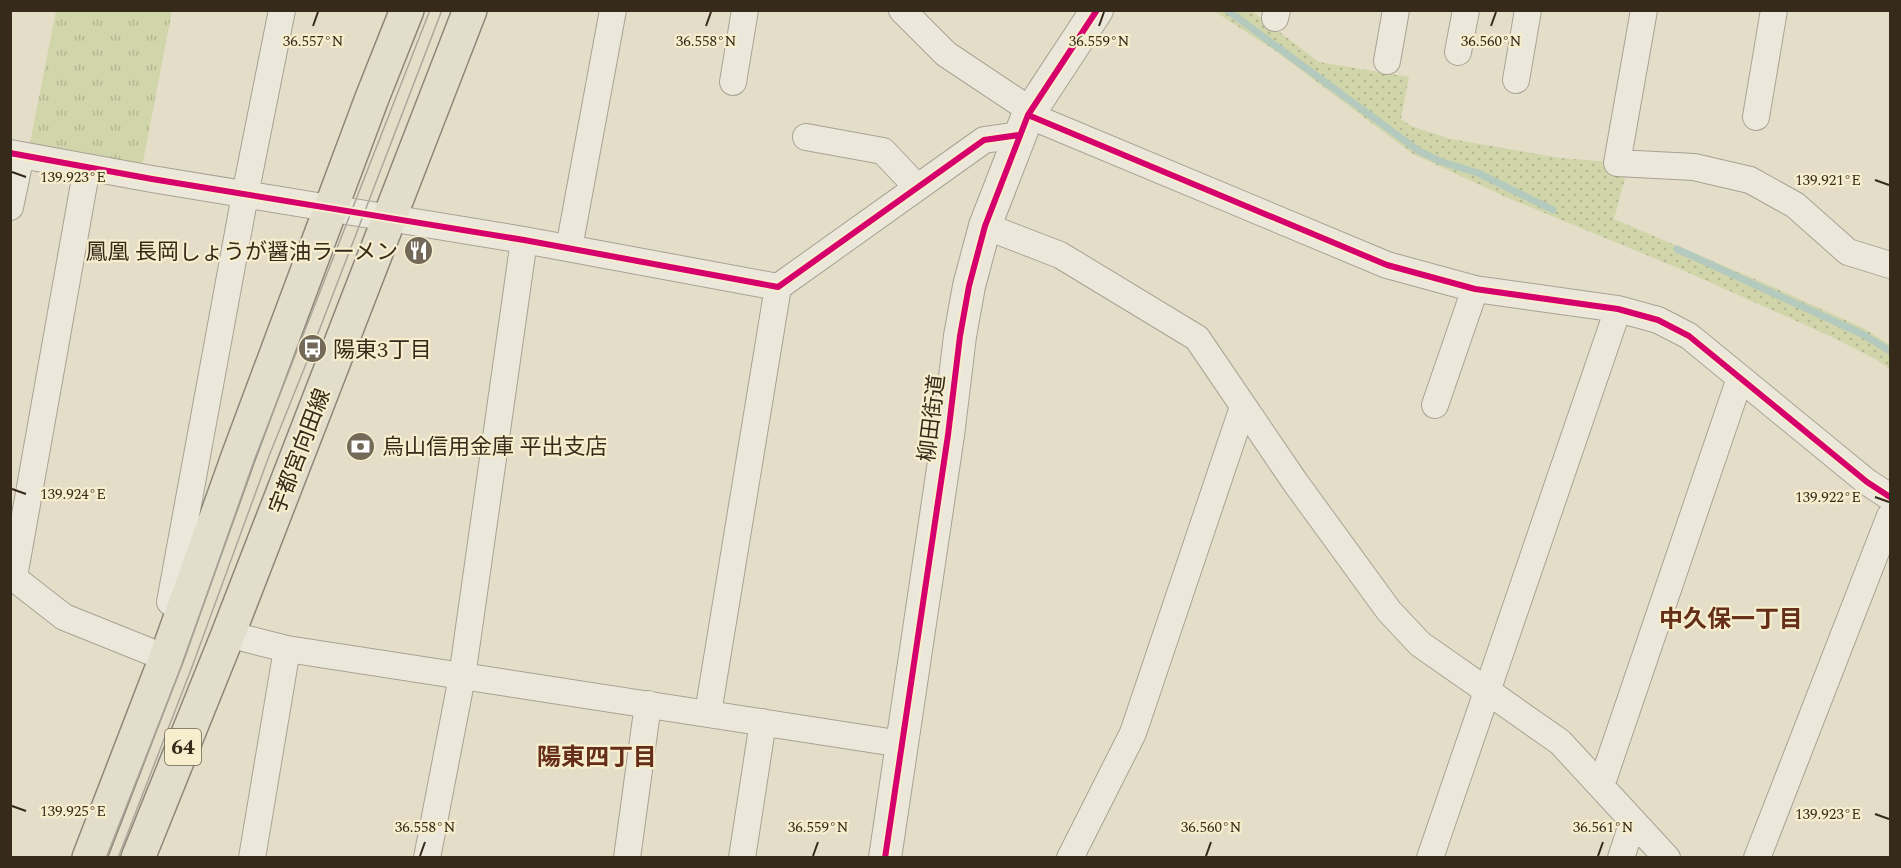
<svg xmlns="http://www.w3.org/2000/svg" width="1901" height="868" viewBox="0 0 1901 868" font-family="Spectral,'Noto Sans JP',serif">
<style>
.grass{fill:url(#grass-tufts)}
.park{fill:url(#park-dots)}
.lines{fill:none;stroke-linecap:round;stroke-linejoin:round}
.stream{stroke:#b5cabe;stroke-width:7}
.minor-casing{stroke:#a8a293;stroke-width:28}
.tertiary-casing{stroke:#a8a293;stroke-width:34}
.primary-casing{stroke:#8e8779;stroke-width:36}
.minor{stroke:#ebe7db;stroke-width:26}
.tertiary{stroke:#ebe7db;stroke-width:32}
.primary{stroke:#e3decc;stroke-width:33}
.tram{stroke:#aaa69c;stroke-width:1.5}
.cycleway-casing{stroke:#f7eecd;stroke-width:10}
.cycleway{stroke:#d6006c;stroke-width:6}
.ticks{fill:none;stroke:#362a1b;stroke-width:2}
.labels{text-anchor:middle;stroke-width:4.5;stroke-linejoin:round;paint-order:stroke}
.shield{fill:#f7eecd;stroke:#706550;stroke-width:1.5}
.shield-label{font-size:21px;font-weight:bold;fill:#362a1b}
.poi-label{font-size:22px;fill:#362a1b;stroke:#f7eecd;text-anchor:start}
.street-label{font-size:22px;fill:#362a1b;stroke:#f7eecd}
.neighbourhood-label{font-size:24px;font-weight:bold;fill:#652e18;stroke:#f7eecd}
.ticks-label{font-size:15px;text-anchor:middle;fill:#362a1b;stroke:#f7eecd;stroke-width:4.5;stroke-linejoin:round;paint-order:stroke}
</style>
<defs>
<pattern id="grass-tufts" width="24" height="20" patternUnits="userSpaceOnUse" patternTransform="scale(1.5)"><rect width="24" height="20" fill="#d1d5aa"/><path d="M3 7l-1-3M5 7V3M7 7l1-3M15 17l-1-3M17 17v-4M19 17l1-3" fill="none" stroke="#b4b792"/></pattern>
<pattern id="park-dots" width="8" height="8" patternUnits="userSpaceOnUse" patternTransform="scale(1.5)"><rect width="8" height="8" fill="#d1d5aa"/><path d="M2 2h.1M6 6h.1" fill="none" stroke="#b4b792" stroke-width="1.8" stroke-linecap="round"/></pattern>
</defs>
<rect width="100%" height="100%" fill="#e4dec9"/>
<!-- grass -->
<path class="grass" d="M56,11h116l-30,156 -113,-19z"/>
<!-- park -->
<path class="park" d="M1214,11h38l67,51 90,15 -8,42 10,7 40,13 109,19 52,4 14,13 -12,44 155,66 96,44 25,16v24l-15,-10 -41,-21 -156,-70 -170,-70 -95,-44 -139,-104z"/>
<g class="lines">
<!-- stream -->
<path class="stream" d="M1227,10l192,141 23,11 36,11 75,37
M1677,249l185,85 28,17"/>
<defs>
<path id="minor" d="M902,10l44,44 84,56
M1644,10l-27,153 77,4 56,13 45,25 53,47 42,13
M1275,18l2,-8
M1458,52l8,-42
M1387,61l9,-51
M1516,80l12,-70
M733,82l12,-72
M1028,115l359,150 88,24 143,20 40,11 31,16 178,146 23,15
M1756,117l18,-107
M806,137l77,14 34,36
M10,153l142,26 372,61 254,47 206,-147 35,-5
M10,207l11,-52
M985,226l75,29 137,83 98,144 94,129 31,33 140,98 107,116
M569,248l44,-238
M1435,405l40,-116
M10,575l54,42 102,41
M14,577l73,-410
M184,607l-14,-5 75,-407 37,-185
M227,637h12l48,12 615,95
M708,713l70,-426
M1601,786l139,-408
M252,858l35,-209
M427,858l35,-181 62,-437
M627,858l21,-154
M742,858l21,-136
M1070,858l63,-125 110,-326
M1430,858l188,-549
M1621,858l12,-37
M1757,858l133,-342"/>
<path id="tertiary" d="M885,858l63,-423 12,-99 9,-50 16,-60 43,-111 69,-105"/>
<path id="primary" d="M89,858l77,-200 73,-204 133,-356 35,-88
M138,858l89,-221 243,-627"/>
</defs>
<!-- minor casing -->
<use href="#minor" class="minor-casing"/>
<!-- tertiary casing -->
<use href="#tertiary" class="tertiary-casing"/>
<!-- primary casing -->
<use href="#primary" class="primary-casing"/>
<!-- minor -->
<use href="#minor" class="minor"/>
<!-- tertiary -->
<use href="#tertiary" class="tertiary"/>
<!-- primary -->
<use href="#primary" class="primary"/>
<!-- tram -->
<path class="tram" d="M106,858l78,-198 71,-202 175,-448
M118,858l74,-191 77,-211 43,-107 130,-339"/>
<defs>
<path id="cycleway" d="M1028,115l359,150 88,24 143,20 40,11 31,16 178,146 23,15
M10,153l142,26 372,61 254,47 206,-147 35,-5
M885,858l63,-423 12,-99 9,-50 16,-60 43,-111 69,-105"/>
</defs>
<!-- cycleway casing -->
<use href="#cycleway" class="cycleway-casing"/>
<!-- cycleway -->
<use href="#cycleway" class="cycleway"/>
</g>
<!-- ticks -->
<path class="ticks" d="M313,26l5,-14M706,26l5,-14M1099,26l5,-14M1491,26l5,-14M12,172l14,5M1875,180l14,5M12,489l14,5M1875,497l14,5M12,806l14,5M1875,814l14,5M420,856l5,-14M813,856l5,-14M1206,856l5,-14M1598,856l5,-14"/>
<!-- icons -->
<defs>
<symbol id="restaurant-disc" viewBox="-11 -11 22 22"><circle r="9.5" fill="#736958" stroke="#f7eecd"/><path d="M-5-6h1v4h1v-4h1v4h1v-4h1v5L-1.5 .5V6h-2V.5L-5-1ZM5-6V6H3V1.5H1.5Q1.5-4 5-6Z" fill="#fff"/></symbol>
<symbol id="bus-disc" viewBox="-11 -11 22 22"><circle r="9.5" fill="#736958" stroke="#f7eecd"/><path d="M-5-6H5V4H4V6H2V4H-2V6H-4V4H-5ZM-3.5-4V0h7V-4ZM-3.5 1.2v1.5H-2V1.2ZM2 1.2v1.5H3.5V1.2Z" fill="#fff"/></symbol>
<symbol id="bank-disc" viewBox="-11 -11 22 22"><circle r="9.5" fill="#736958" stroke="#f7eecd"/><path d="M-6-4H6V4H-6ZM0-2.3a2.3 2.3 0 1 0 0 4.6a2.3 2.3 0 1 0 0-4.6Z" fill="#fff"/></symbol>
</defs>
<g fill-rule="evenodd">
<use href="#restaurant-disc" x="402" y="234" width="33" height="33"/>
<use href="#bus-disc" x="296" y="332" width="33" height="33"/>
<use href="#bank-disc" x="344" y="430" width="33" height="33"/>
</g>
<g class="labels">
<!-- shield labels -->
<rect class="shield" x="165" y="729" width="36" height="36" rx="4.5"/>
<g class="shield-label">
<text x="183" y="754">64</text>
</g>
<!-- poi labels -->
<g class="poi-label">
<text x="398" y="259" text-anchor="end">鳳凰 長岡しょうが醤油ラーメン</text>
<text x="333" y="357">陽東3丁目</text>
<text x="382" y="454">烏山信用金庫 平出支店</text>
</g>
<!-- street labels -->
<g class="street-label">
<text transform="translate(931 418) rotate(-83)" y="8">柳田街道</text>
<text transform="translate(299 451) rotate(-69)" y="8">宇都宮向田線</text>
</g>
<!-- neighbourhood labels -->
<g class="neighbourhood-label">
<text x="1731" y="627">中久保一丁目</text>
<text x="597" y="765">陽東四丁目</text>
</g>
</g>
<g class="ticks-label">
<text x="313" y="46">36.557°N</text>
<text x="706" y="46">36.558°N</text>
<text x="1099" y="46">36.559°N</text>
<text x="1491" y="46">36.560°N</text>
<text x="73" y="182">139.923°E</text>
<text x="1828" y="185">139.921°E</text>
<text x="73" y="499">139.924°E</text>
<text x="1828" y="502">139.922°E</text>
<text x="73" y="816">139.925°E</text>
<text x="1828" y="819">139.923°E</text>
<text x="425" y="832">36.558°N</text>
<text x="818" y="832">36.559°N</text>
<text x="1211" y="832">36.560°N</text>
<text x="1603" y="832">36.561°N</text>
</g>
<!-- border -->
<rect width="1901" height="868" fill="none" stroke="#362a1b" stroke-width="24"/>
</svg>
